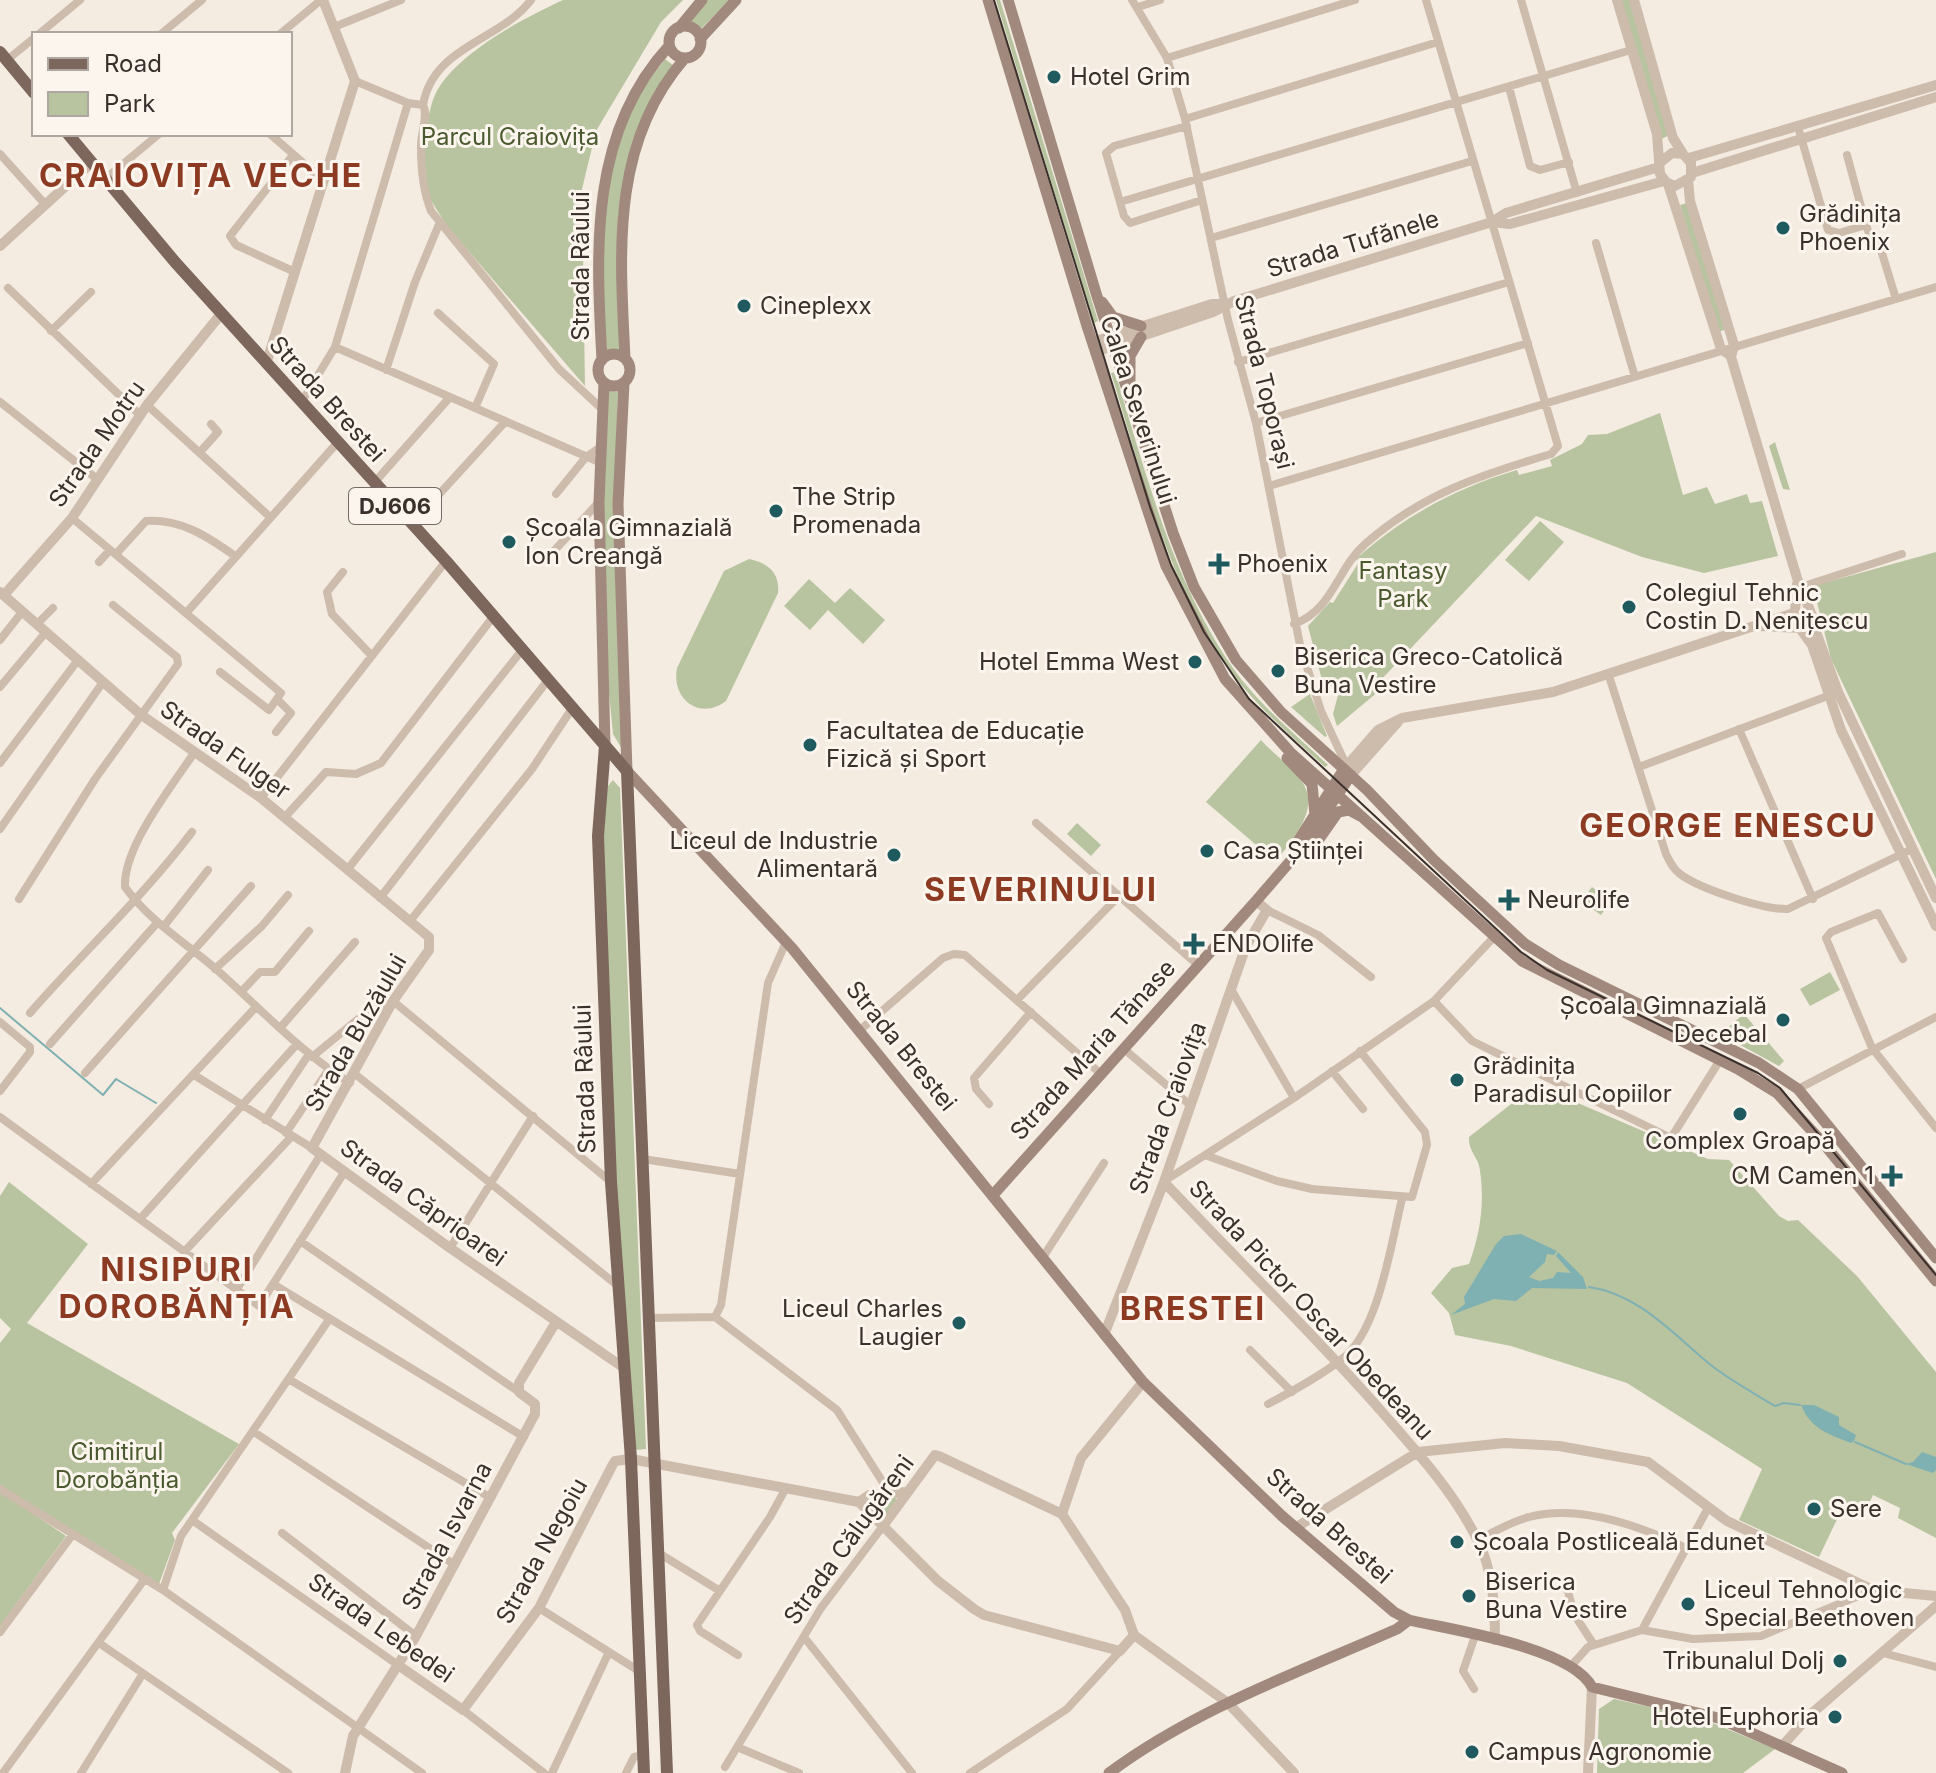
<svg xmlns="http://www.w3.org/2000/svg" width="1936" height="1773" viewBox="0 0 1936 1773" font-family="Inter,sans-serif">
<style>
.green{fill:#b8c4a0}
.water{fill:#7fb0b2}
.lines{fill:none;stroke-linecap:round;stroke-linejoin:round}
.stream{stroke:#7fb0b2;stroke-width:2}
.minor{stroke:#cdbbac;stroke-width:8}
.tertiary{stroke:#cdbbac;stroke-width:10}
.secondary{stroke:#a18a7d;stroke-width:11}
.primary{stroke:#7d675c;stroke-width:12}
.tram{stroke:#3b302b;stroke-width:2}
.poi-dot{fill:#1f5a5e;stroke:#fbf5ee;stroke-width:3}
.labels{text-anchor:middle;stroke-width:6;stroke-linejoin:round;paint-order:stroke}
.shield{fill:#fbf5ee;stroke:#756b66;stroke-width:2}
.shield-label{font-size:22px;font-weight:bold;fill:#3b302b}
.poi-label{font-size:24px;fill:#3b302b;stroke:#fbf5ee;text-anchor:start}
.park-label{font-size:24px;fill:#4a5a2e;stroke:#fbf5ee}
.street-label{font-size:24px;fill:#3b302b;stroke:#fbf5ee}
.district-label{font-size:32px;font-weight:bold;letter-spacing:2px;fill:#8c3b22;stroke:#fbf5ee}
</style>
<rect width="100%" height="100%" fill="#f4ebe1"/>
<!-- green -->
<path class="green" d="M563,0h120l-22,22 -65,109 -14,58 3,197 -139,-161c-5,-10 -15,-22 -18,-33 -6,-26 -4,-79 10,-103 23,-38 86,-71 125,-89z
M706,0h23l-27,28 -12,-7z
M996,0h4l98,321 -4,2z
M1620,0h11l39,135 -9,4z
M665,59l8,6c-67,100 -57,170 -53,285h-15c-2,-78 -11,-161 22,-234 9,-20 25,-39 38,-57z
M1690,202l37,127 -9,3 -38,-127z
M1115,372c31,101 57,208 118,296 26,37 62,66 95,97l-3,2c-33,-30 -67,-59 -94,-95 -63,-87 -89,-198 -120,-299z
M605,390l13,2 -4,112 8,245 -9,-15 -6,-61 -4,-171z
M1660,413l23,82 24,-8 8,17 32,-10 3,9 12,-2 16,55 -74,17 -62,-16 -106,-41 -157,166v9l-42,35 -4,-12 5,-19 -11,-13 -4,2 -15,-58 22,-24 3,1 26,-41 -3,-3c48,-43 100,-71 161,-89l2,5 33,-9 -2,-6 32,-16 6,-9 19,-1z
M1775,442l15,48 -7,-1 -14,-43z
M1540,521l24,21 -35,39 -24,-21z
M1936,552v327l-105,-220 -18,-73z
M749,559c19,4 31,13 29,34l-52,108c-26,20 -55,-2 -49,-33l47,-97z
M809,579l26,24 -4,4 19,-19 35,32 -22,24 -35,-34 -18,20 -26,-24z
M1310,694l17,42 -2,1 -34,-30z
M1261,740c12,14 30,25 40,40 21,30 -9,58 -25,82l-70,-60z
M613,780l7,8 26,661 -11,1 -20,-284 -13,-343 5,-36z
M1077,823l24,22 -10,11 -24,-22z
M1592,887l19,14 -10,14 -20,-14z
M1830,972l10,18 -30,16 -10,-17z
M1744,1014l40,47 -5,5 -59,-32z
M1537,1094h20l151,65 21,1 50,56 9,5 10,-1 59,56 79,96v166l-38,-20 2,-10 -27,-13 -11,23 -21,-7 -22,46 -80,-37 23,-51 -135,-86 -116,-37 -56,-11 -6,-22 -18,-20 21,-25 17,-4c11,-30 16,-61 11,-93 -1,-14 -12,-19 -11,-34l46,-36z
M9,1182l79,62 -61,79 212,121 -67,89 3,7 -16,44 -159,-98v-143l11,-14 -11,-11v-122z
M0,1491l66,45 -66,90z
M895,1496l2,5 -14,18 -15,-17z
M1614,1699l87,19 74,31 -32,24h-146l2,-64z"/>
<!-- water -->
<path class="water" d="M1521,1234l36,17 -3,4 -7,-1 -2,8 -16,15 10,4 14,-3 4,-6 14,1 -15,-17 2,-4 25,25 4,12 -55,-1 -16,13 -22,-2 -43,16 14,-11 -1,-7 32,-53 8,-8z
M1801,1405h13l25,12v8l17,10 -2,6 -3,2c-23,-9 -40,-14 -50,-38z
M1922,1452l14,5v13l-3,3 -27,-9 7,-2z"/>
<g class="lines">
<!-- stream -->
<path class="stream" d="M0,1008l103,87 13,-16 40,24
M1589,1287c50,7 85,48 123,79 20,15 41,27 63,40l9,-3 16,2
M1855,1442l51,22"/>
<!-- minor -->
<path class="minor" d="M531,0c-31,41 -98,46 -108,105 6,10 -3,30 -2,43 0,22 2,43 10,63l128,158 43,40
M1132,0l35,58 18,61 43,201 28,103 44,222 21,66 28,60
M1521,0l56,193
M1138,7l22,-7
M334,27l67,-27
M39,34l41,-34
M161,34l41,-34
M280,34l41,-34
M1167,58l188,-58
M7,60l27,-22
M355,81l53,22 15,2
M1509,87l21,79 10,4 29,-8
M1185,119l253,-77
M1187,126l-73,20 -8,7 18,63 6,7 72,-23
M1798,127l30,103 11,3 27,-8
M270,134l54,47
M0,154l44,49
M293,155l-63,81 6,9 59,27
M1847,155l19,70 6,17 9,8 15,49
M105,179l54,-45
M1120,202l511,-152
M1211,238l261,-77
M1596,243l39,134
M8,288l132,127
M438,313l56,51 -19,44
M51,331l40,-39
M335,347l264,115
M1238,362l271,-80
M386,370l29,-88 25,-60
M0,402l97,77
M301,403l34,-56 73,-244
M147,405l123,112
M1256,423l272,-80
M200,452l18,-20 -7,-8
M374,483l76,-86
M1269,486l667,-199
M556,494l30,-37 13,-9
M72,518l195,163 14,12 -12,17 -49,-38
M412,524l93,-102
M553,552l46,-50
M116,554l30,-33c35,-2 61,15 89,35
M99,562l11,-12
M343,572l-16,20 5,22 40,42
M1801,587l101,-33
M187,612l150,-169
M37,624l16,-16
M1294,624c39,-14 43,-55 71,-80 57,-50 115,-69 186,-90l7,-8 -132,-446
M0,640l22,-28
M1609,676l57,178c4,8 7,15 14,20 20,15 84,36 108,35l124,-60
M0,687l46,-55
M1739,729l74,170
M276,732l15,-19 -12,-12
M194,753c-22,33 -71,94 -69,134 24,34 61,56 92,83 44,39 83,82 133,113
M0,763l78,-103
M1639,767l194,-73
M261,798l185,-237
M285,817l41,-45 30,2 25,-11 112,-146
M1036,823l163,143
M0,829l103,-147
M347,870l175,-220
M380,898l168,-218
M19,899l76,-120 83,-115 -1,-7 -64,-52
M1267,910l51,25 53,42
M410,921l122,-152 41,-62
M164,926l44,-56
M1903,959l-25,-46 -47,19 -5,6 46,110 64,80
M215,969l47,-43 26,-31
M1231,989l63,109
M241,992l19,-20h15l34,-41
M1017,1000l103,-105
M1434,1001l38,40 199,97 49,-78
M30,1013c54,-62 113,-116 162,-181
M0,1022l30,25v5l-30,39
M280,1028l75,-86
M859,1031l84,-73 11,-4 11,1 136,119
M50,1044l107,-121
M1124,1049l66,56
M312,1057l51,-42 30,-14 218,181
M1332,1071l31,38
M85,1073l166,-187
M355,1074l263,212
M194,1075l118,73
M1798,1089l138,-72
M989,1104l-13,-15 -2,-11 57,-66
M0,1117l259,189 86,-135
M265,1120l44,-66
M286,1133l43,-64
M1205,1155l72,26 35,8 100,8 15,-52 -2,-13 -65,-81
M643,1159l97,15
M1166,1180l128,-82 140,-97 60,-64
M91,1184l165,-177
M140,1219l157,-175
M300,1241l219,151
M450,1248l83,-132
M185,1251l107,-115
M1043,1257l61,-94
M273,1284l251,153
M237,1289l84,-135
M715,1317l6,-12 47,-322 18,-41
M715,1317l122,93 52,82
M648,1318l67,-1
M1250,1350l42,42
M290,1380l201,118
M1268,1404c25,-13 51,-27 74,-45 37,-28 49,-116 60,-160
M254,1432l201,133
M0,1489l163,101 259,183
M192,1520l206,145
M282,1533l134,103
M1478,1540c16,-8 34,-19 51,-23 49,-13 111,9 155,30
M657,1552l63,39
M1565,1580l9,34 20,31
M163,1590l18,-54 147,-215
M539,1608l100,63
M1642,1630l51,9 68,-3 112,-46
M0,1632l73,-98
M804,1637l108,136
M99,1643l189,130
M1883,1653l53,14
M738,1655l-38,-24 -3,-6 73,-108 16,-29
M1571,1666l17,-19 54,-17 66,-122
M1474,1689l-11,-18 12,-35
M463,1710l81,63
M737,1747l62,26
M725,1767l96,-159 62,-82
M3,1773l141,-193
M81,1773l61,-98
M552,1773l56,-119
M626,1773l8,-16 9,-2
M970,1773l97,-64 53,-58"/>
<!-- tertiary -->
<path class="tertiary" d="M1617,0l40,134 3,40 6,8 9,4 16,-9v-14l-8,-9 -11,-1 -11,9
M1634,0l39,138 10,16
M1689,158l247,-73
M1692,173l244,-76
M1688,180l2,21 44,144 -3,12 66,221 16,40 -8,10 -48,-2
M1668,184l53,165 10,7
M1492,222l18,2 154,-43
M0,246l91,-83
M1093,342l119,-38h11
M1095,352l118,-40 21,-11 258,-79 14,-9 153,-46
M266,364l89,-283 -32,-81
M0,592l140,122 121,84 168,139v13l-36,51 -81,147 138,100 174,120
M4,595l68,-77 75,-113 74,-91
M1795,612l2,-28
M1812,621l26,71 98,206
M1799,627l13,18 29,85 95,196
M1344,769l34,-39 24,-12 151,-26 241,-79
M1351,775l47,-53
M1164,1182c72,77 149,151 218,230 35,40 71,79 95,127 16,30 18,68 18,101
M1104,1335l60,-153 82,-236 21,-36 -11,-9
M859,1502l10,-7 37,-3
M1062,1514l19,-56 62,-76
M883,1526l52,-71 4,1 123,58 63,96 9,25
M1295,1528l123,-76 87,-9 54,3 89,16 79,59 146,69 63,6
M398,1665l65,45 76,-102 73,-142 3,-5 16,-2 228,43 79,79 36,28 10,6 136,36 14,-16 94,68 66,70
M1783,1745l28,-31 125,-108
M345,1773l8,-37 63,-100 119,-222v-10l-16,-12v-9l37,-61
M1588,1773l4,-86"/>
<!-- secondary -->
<path class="secondary" d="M988,0l99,326 79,240 59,113 65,73 232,209 216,108 39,24 47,51 112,137
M1008,0l88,293 77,240 21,54 42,73 45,52 86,78 67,70 91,84 34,21 200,98 39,26 138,169
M669 42a16 16 0 1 1 32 0a16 16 0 1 1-32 0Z
M679,28l23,-28
M700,39l36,-39
M1102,302l11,15 28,9
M598 370a16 16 0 1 1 32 0a16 16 0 1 1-32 0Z
M625,358c-5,-105 -15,-214 60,-300
M602,360c-6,-111 -13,-227 67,-314
M604,383l-5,119 6,244
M624,383l-6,121 9,267 165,177 351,434 139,134 112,96 15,8c43,10 162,27 183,67l126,31 124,55
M1130,384v-28l11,-19
M1287,758l25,26 3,31
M1293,849l51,-80
M1305,851l14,-12 19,-27 11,-2 11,6
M993,1195l263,-294 44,-51 51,-75
M1109,1773c86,-64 190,-101 288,-144l12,-9"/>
<!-- primary -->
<path class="primary" d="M0,52l34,41
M68,134l107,128 271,299 181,210 40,1002
M605,746l-7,90 13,346 20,277 13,314"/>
<!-- tram -->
<path class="tram" d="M994,0l156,507 21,58 33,67 45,67 272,253 26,18 211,103 22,15 156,187"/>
</g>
<!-- markers -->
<g class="poi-dot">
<circle cx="1054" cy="77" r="8"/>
<circle cx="1783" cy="228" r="8"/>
<circle cx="744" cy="306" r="8"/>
<circle cx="776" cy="511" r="8"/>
<circle cx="509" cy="542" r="8"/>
<path d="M1215 552h8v8h8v8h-8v8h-8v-8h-8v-8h8z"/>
<circle cx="1629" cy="607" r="8"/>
<circle cx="1195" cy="662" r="8"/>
<circle cx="1278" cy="671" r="8"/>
<circle cx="810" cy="745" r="8"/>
<circle cx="1207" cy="851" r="8"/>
<circle cx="894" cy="855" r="8"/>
<path d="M1505 888h8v8h8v8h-8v8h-8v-8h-8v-8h8z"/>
<path d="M1190 932h8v8h8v8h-8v8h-8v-8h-8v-8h8z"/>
<circle cx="1783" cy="1020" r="8"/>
<circle cx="1457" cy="1080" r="8"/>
<circle cx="1740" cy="1114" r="8"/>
<path d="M1888 1164h8v8h8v8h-8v8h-8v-8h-8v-8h8z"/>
<circle cx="959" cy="1323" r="8"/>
<circle cx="1814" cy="1509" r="8"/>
<circle cx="1457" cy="1542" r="8"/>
<circle cx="1469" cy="1596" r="8"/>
<circle cx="1688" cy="1604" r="8"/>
<circle cx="1840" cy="1661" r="8"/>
<circle cx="1835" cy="1717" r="8"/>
<circle cx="1472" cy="1752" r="8"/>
</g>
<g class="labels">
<!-- shield labels -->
<rect class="shield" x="349" y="488" width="92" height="36" rx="6"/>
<g class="shield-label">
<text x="395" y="514">DJ606</text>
</g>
<!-- poi labels -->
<g class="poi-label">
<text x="1070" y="85">Hotel Grim</text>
<text x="1799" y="222">Grădinița<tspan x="1799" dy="28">Phoenix</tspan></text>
<text x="760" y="314">Cineplexx</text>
<text x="792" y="505">The Strip<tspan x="792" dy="28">Promenada</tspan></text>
<text x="525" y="536">Școala Gimnazială<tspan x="525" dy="28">Ion Creangă</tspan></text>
<text x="1237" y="572">Phoenix</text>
<text x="1645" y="601">Colegiul Tehnic<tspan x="1645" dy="28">Costin D. Nenițescu</tspan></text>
<text x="1294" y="665">Biserica Greco-Catolică<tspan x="1294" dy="28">Buna Vestire</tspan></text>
<text x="1179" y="670" text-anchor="end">Hotel Emma West</text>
<text x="826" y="739">Facultatea de Educație<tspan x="826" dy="28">Fizică și Sport</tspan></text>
<text x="878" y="849" text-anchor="end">Liceul de Industrie<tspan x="878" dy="28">Alimentară</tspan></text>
<text x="1223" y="859">Casa Științei</text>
<text x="1527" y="908">Neurolife</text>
<text x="1212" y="952">ENDOlife</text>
<text x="1767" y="1014" text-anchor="end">Școala Gimnazială<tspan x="1767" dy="28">Decebal</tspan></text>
<text x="1473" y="1074">Grădinița<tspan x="1473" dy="28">Paradisul Copiilor</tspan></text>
<text x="1740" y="1149" text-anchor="middle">Complex Groapă</text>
<text x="1874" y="1184" text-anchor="end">CM Camen 1</text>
<text x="943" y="1317" text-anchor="end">Liceul Charles<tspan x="943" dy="28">Laugier</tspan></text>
<text x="1830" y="1517">Sere</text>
<text x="1473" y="1550">Școala Postliceală Edunet</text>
<text x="1485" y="1590">Biserica<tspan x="1485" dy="28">Buna Vestire</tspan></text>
<text x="1704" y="1598">Liceul Tehnologic<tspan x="1704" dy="28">Special Beethoven</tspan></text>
<text x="1824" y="1669" text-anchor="end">Tribunalul Dolj</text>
<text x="1819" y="1725" text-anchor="end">Hotel Euphoria</text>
<text x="1488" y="1760">Campus Agronomie</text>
</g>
<!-- park labels -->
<g class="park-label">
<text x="510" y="145">Parcul Craiovița</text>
<text x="1403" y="579">Fantasy<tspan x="1403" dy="28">Park</tspan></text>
<text x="117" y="1460">Cimitirul<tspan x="117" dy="28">Dorobănția</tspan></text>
</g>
<!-- street labels -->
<g class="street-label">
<text transform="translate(1353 244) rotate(-17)" y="8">Strada Tufănele</text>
<text transform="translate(581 266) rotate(-90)" y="8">Strada Râului</text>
<text transform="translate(1264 382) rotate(76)" y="8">Strada Toporași</text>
<text transform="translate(327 399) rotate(48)" y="8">Strada Brestei</text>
<text transform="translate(1138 410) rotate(72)" y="8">Calea Severinului</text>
<text transform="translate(97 444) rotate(-55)" y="8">Strada Motru</text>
<text transform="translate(225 750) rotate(35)" y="8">Strada Fulger</text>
<text transform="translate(356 1033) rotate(-60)" y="8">Strada Buzăului</text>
<text transform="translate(901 1046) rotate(51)" y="8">Strada Brestei</text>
<text transform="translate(1093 1050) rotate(-48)" y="8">Strada Maria Tănase</text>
<text transform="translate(585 1079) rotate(-92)" y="8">Strada Râului</text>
<text transform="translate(1168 1108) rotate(-70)" y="8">Strada Craiovița</text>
<text transform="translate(423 1203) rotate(36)" y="8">Strada Căprioarei</text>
<text transform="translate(1311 1310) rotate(47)" y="8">Strada Pictor Oscar Obedeanu</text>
<text transform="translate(1329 1526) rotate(42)" y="8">Strada Brestei</text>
<text transform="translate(447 1536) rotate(-62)" y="8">Strada Isvarna</text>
<text transform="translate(849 1540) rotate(-54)" y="8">Strada Călugăreni</text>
<text transform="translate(542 1551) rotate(-61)" y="8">Strada Negoiu</text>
<text transform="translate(381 1628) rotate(35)" y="8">Strada Lebedei</text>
</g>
<!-- district labels -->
<g class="district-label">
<text x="201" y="187">CRAIOVIȚA VECHE</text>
<text x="1728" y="837">GEORGE ENESCU</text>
<text x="1041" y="901">SEVERINULUI</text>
<text x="177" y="1281">NISIPURI<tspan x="177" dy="37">DOROBĂNȚIA</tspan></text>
<text x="1193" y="1320">BRESTEI</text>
</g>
</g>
<!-- legend -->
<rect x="32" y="32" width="260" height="104" fill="#fbf5ee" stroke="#aea6a0" stroke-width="2"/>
<rect x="48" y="58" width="40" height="12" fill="#7d675c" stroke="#aea6a0" stroke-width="2"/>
<text x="104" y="72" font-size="24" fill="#3b302b">Road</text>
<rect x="48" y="92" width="40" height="24" fill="#b8c4a0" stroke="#aea6a0" stroke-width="2"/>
<text x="104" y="112" font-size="24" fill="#3b302b">Park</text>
</svg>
